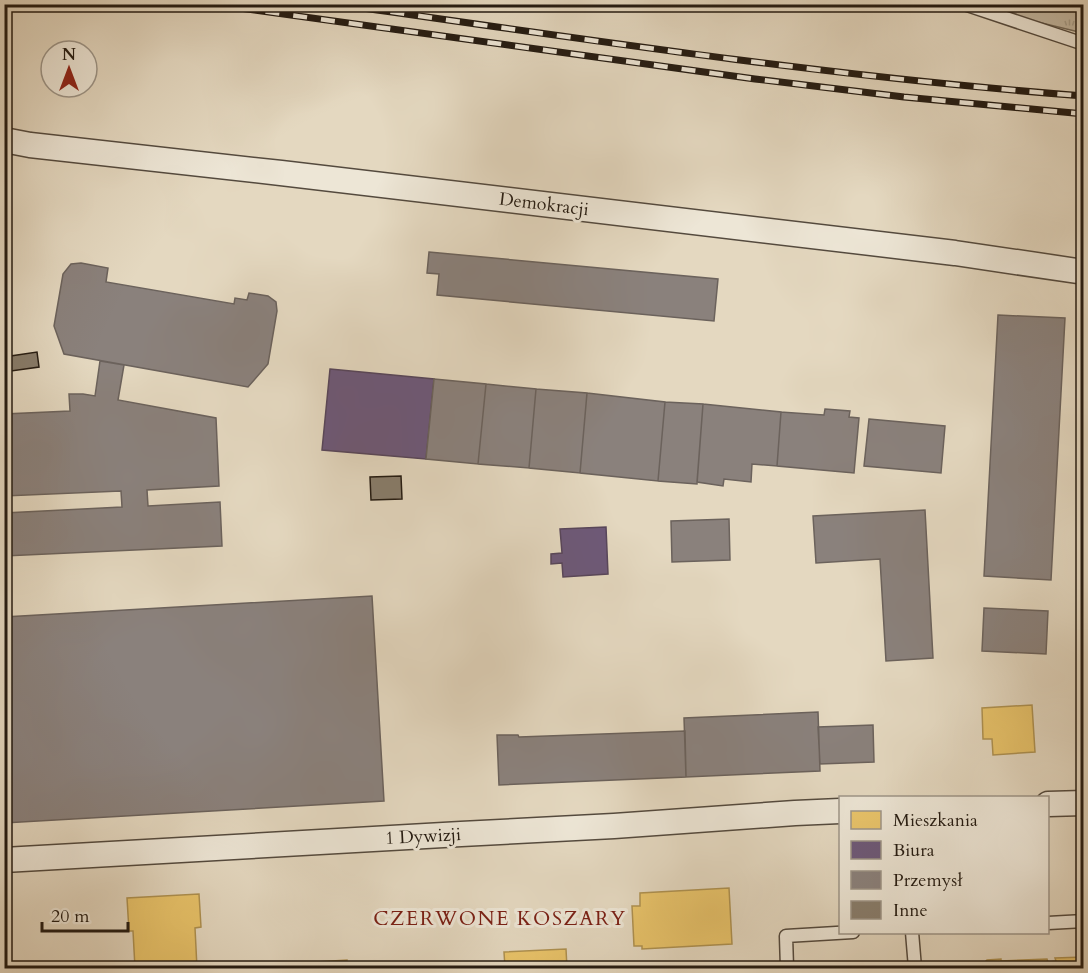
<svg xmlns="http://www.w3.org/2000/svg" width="1088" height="973" viewBox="0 0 1088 973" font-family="Cardo,serif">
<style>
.grass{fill:url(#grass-tufts);stroke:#746a5a;stroke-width:1.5}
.homes{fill:#e9c46a;stroke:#ae9150;stroke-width:1.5}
.offices{fill:#6d597a;stroke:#57465b;stroke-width:1.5}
.industry{fill:#8a817c;stroke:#6b625c;stroke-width:1.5}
.building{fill:#887d6c;stroke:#241b12;stroke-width:1.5}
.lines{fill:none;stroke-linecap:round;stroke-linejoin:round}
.lane-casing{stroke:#544a3e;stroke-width:15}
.street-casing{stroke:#544a3e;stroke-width:27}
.lane{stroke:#ede6d6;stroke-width:12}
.street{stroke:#ede6d6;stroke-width:24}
.rail-casing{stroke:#241b12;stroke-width:7}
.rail{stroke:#ede6d6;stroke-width:4.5;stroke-dasharray:14;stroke-linecap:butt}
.labels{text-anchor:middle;stroke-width:6;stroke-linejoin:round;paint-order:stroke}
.street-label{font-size:18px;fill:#241b12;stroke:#ede6d6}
.neighbourhood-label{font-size:20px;letter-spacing:1.5px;fill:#7a1f14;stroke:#ede6d6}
</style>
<defs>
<pattern id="grass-tufts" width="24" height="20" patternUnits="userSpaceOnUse" patternTransform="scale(1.5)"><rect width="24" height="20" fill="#c3b8a2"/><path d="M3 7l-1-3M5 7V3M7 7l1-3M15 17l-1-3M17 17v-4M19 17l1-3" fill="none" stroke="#a79e8a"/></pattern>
</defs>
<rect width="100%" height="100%" fill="#e4d8c0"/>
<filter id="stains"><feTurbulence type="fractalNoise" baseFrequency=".00333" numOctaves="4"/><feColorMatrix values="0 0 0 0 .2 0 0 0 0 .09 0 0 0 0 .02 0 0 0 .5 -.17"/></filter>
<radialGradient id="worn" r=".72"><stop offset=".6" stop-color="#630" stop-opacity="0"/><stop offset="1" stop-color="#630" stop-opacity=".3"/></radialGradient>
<!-- grass -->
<path class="grass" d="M968,5h115v28z"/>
<!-- homes -->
<path class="homes" d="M1032,705l3,47 -42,3 -1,-16h-9l-1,-31z
M729,888l3,56 -90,5v-3h-8l-2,-40h8v-13z
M199,894l2,33 -6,1 2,40h-62l-2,-37h-4l-2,-33z
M566,949l1,19h-62l-1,-16z
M1084,957v11h-138v-4l22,-2v3l15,-1 4,-4 14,-1v2l46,-2 1,3 8,-1 -1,-3z
M347,960v8h-61l-1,-4z"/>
<!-- offices -->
<path class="offices" d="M330,369l104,10 -8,80 -104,-9z
M606,527l2,47 -45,3 -1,-14 -11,1v-10l11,-1 -2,-24z"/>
<!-- industry -->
<path class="industry" d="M429,252l289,27 -4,42 -277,-26 2,-21 -12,-1z
M81,263l27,5 -2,14 128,22 1,-6 12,2 2,-7 19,3 8,6 1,9 -9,53 -20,23 -184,-33 -10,-28 9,-52 8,-10z
M998,315l67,3 -14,262 -67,-4z
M100,361l24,4 -6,35 98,18 3,68 -72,4 1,16 72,-4 2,44 -218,10v-43l118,-6 -1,-16 -117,5v-82l66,-3 -1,-17h14l12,2z
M434,379l52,5 -8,80 -52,-5z
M486,384l50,5 -7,79 -51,-4z
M536,389l51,4 -7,80 -51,-5z
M587,393l78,9 -7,79 -78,-8z
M665,402l38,2 -6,80 -39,-3z
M703,404l78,8 -4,54 -25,-2 -1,18 -27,-3 -1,7 -26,-4z
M825,409l25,2 -1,6 10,1 -5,55 -77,-7 4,-54 43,3z
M869,419l76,7 -4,47 -77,-7z
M925,510l8,148 -47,3 -6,-102 -64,4 -3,-47z
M729,519l1,41 -58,2 -1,-41z
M372,596l12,205 -380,22v-206z
M984,608l64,3 -2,43 -64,-3z
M818,712l2,59 -134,6 -2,-59z
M873,725l1,37 -54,2 -2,-37z
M685,731l1,46 -187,8 -2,-50h21l1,2z"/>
<!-- building -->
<path class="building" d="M37,352l2,15 -35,5v-15z
M401,476l1,23 -31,1 -1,-23z"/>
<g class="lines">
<defs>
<path id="lane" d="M964,4l120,40
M1048,923l36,-2
M912,932l3,36
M787,968l-1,-32 67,-4"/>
<path id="street" d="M4,140l26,5 251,28 674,80 129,19
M1048,804l36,-1
M4,860l457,-26 153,-8 181,-13 45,-2"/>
</defs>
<!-- lane casing -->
<use href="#lane" class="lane-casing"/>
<!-- street casing -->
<use href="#street" class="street-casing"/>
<!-- lane -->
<use href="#lane" class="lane"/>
<!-- street -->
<use href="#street" class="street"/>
<defs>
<path id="rail" d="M210,4l545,75 149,18 180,17
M335,4c249,35 498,73 749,92"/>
</defs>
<!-- rail casing -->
<use href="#rail" class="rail-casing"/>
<!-- rail -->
<use href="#rail" class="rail"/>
</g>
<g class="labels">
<!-- street labels -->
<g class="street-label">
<text transform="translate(544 204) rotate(7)" y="6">Demokracji</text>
<text transform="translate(423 836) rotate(-3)" y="6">1 Dywizji</text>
</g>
<!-- neighbourhood labels -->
<g class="neighbourhood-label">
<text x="500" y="925">CZERWONE KOSZARY</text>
</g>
</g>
<!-- margin -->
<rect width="1088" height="973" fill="none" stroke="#e4d8c0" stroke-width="24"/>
<rect x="6" y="6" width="1076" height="961" fill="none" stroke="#241b12" stroke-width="3"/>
<rect x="12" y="12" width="1064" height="949" fill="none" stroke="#241b12" stroke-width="1.5"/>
<!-- legend -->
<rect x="839" y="796" width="210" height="138" fill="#ede6d6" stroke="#9d9588" stroke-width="1.5"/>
<rect x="851" y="811" width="30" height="18" fill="#e9c46a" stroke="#9d9588" stroke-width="1.5"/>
<text x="893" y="826" font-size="18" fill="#241b12">Mieszkania</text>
<rect x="851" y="841" width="30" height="18" fill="#6d597a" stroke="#9d9588" stroke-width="1.5"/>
<text x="893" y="856" font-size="18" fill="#241b12">Biura</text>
<rect x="851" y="871" width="30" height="18" fill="#8a817c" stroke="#9d9588" stroke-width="1.5"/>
<text x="893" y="886" font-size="18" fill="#241b12">Przemysł</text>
<rect x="851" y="901" width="30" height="18" fill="#887d6c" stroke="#9d9588" stroke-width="1.5"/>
<text x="893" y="916" font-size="18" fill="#241b12">Inne</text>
<!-- north arrow -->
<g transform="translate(69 69)"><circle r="28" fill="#ede6d6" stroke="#9d9588" stroke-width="1.5"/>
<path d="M0-4.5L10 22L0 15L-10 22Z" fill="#8f2418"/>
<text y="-9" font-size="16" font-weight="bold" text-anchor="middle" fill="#241b12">N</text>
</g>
<!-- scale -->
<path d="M42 922v9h86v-9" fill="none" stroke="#241b12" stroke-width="3"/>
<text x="51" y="922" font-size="18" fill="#241b12" stroke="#ede6d6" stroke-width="4.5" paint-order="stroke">20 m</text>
<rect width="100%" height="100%" filter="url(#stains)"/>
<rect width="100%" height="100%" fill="url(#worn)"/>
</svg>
